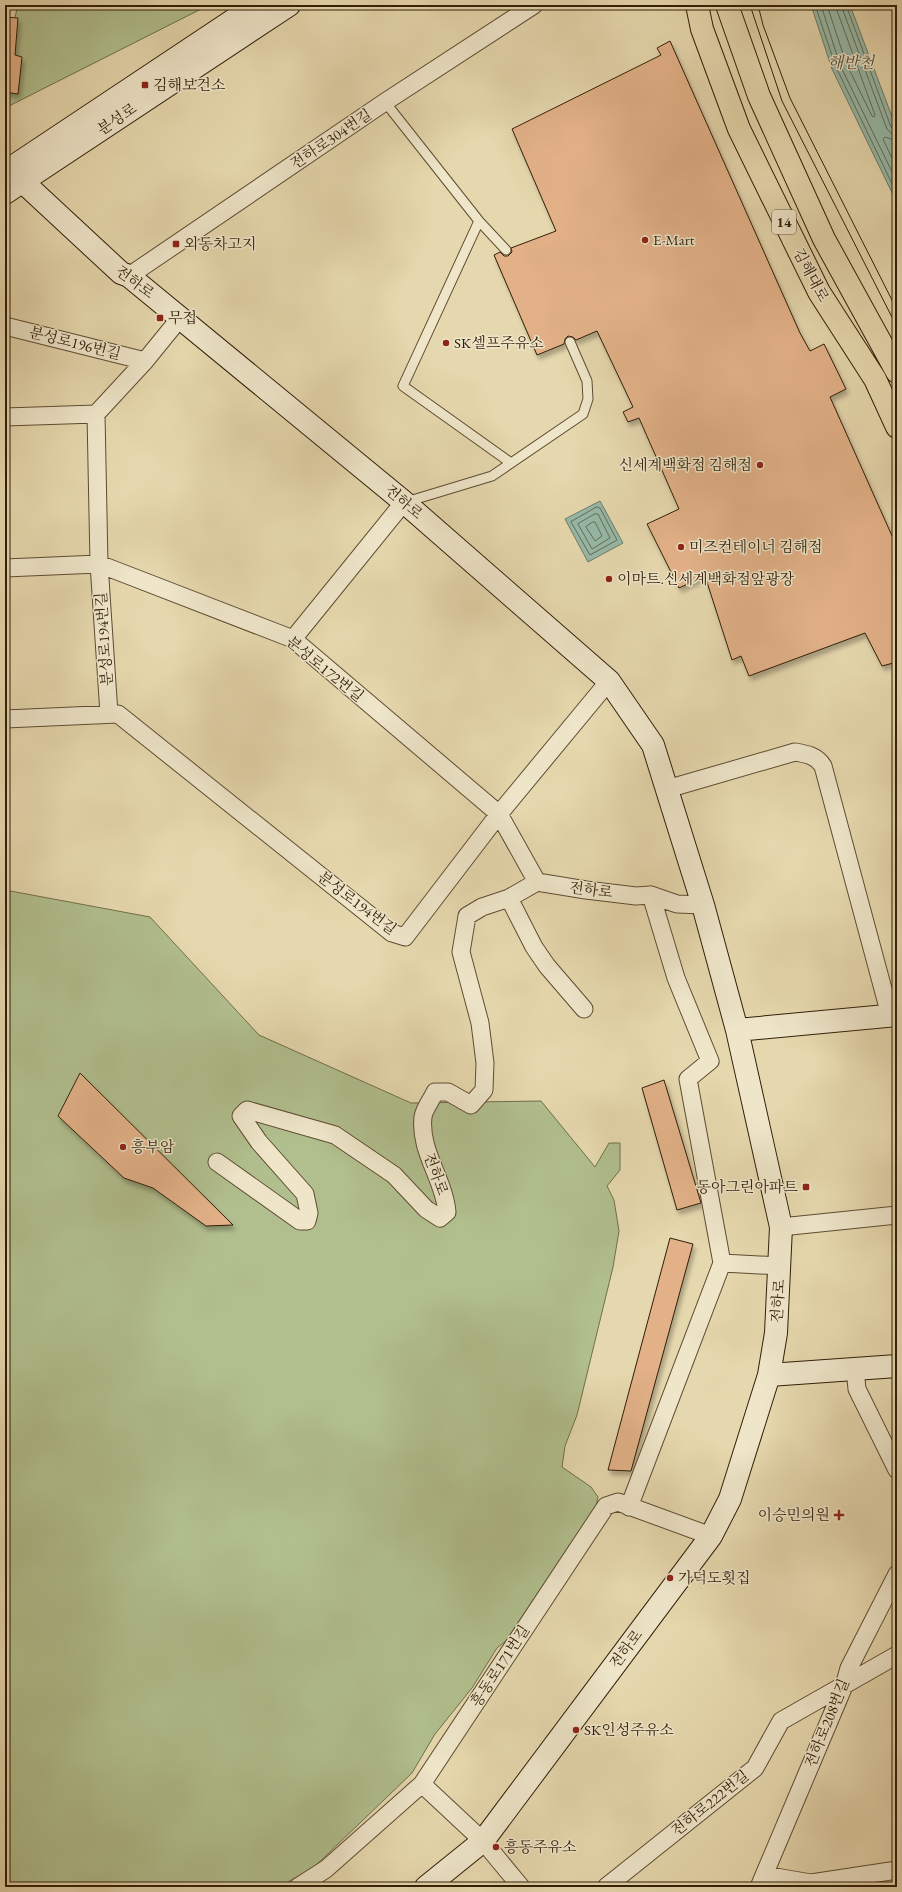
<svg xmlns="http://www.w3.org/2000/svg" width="902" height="1892" viewBox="0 0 902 1892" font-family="'EB Garamond','Noto Serif KR',serif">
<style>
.green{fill:#b1bf8e;stroke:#716e4b}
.water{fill:#96baa9;stroke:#6e7c69}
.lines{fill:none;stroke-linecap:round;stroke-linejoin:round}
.shore{stroke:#646c58;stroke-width:1}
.building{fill:#e2b188;stroke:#311e08;filter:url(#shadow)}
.lane-casing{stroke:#5e4c32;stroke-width:11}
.street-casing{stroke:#5e4c32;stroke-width:19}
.secondary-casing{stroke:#311e08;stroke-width:24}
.primary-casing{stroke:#311e08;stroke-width:24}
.lane{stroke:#efe6ca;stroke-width:9}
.street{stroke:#efe6ca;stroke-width:17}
.secondary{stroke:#efe6ca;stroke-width:22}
.primary{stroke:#e6d8ae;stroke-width:22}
.tram{stroke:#311e08;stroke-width:1}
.poi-dot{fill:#8f2418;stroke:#efe6ca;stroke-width:1.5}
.labels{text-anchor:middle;stroke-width:3;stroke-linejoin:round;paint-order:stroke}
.shield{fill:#efe6ca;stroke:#6a5a42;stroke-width:1}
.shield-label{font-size:14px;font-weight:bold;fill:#311e08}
.poi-label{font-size:15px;fill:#311e08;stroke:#efe6ca;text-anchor:start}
.street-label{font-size:15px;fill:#311e08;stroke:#efe6ca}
.water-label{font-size:16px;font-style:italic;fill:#4f4d38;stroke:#efe6ca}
</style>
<defs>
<filter id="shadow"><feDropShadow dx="2.5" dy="4.5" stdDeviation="2" flood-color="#0004"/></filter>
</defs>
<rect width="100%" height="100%" fill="#e6d8ae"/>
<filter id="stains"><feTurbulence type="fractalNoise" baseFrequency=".005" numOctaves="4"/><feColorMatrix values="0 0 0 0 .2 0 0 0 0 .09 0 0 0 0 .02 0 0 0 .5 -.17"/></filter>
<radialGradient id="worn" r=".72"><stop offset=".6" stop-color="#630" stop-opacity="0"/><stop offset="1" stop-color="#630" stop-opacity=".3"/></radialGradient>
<!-- green -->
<path class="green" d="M18,5h191l-204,103v-51z
M5,890l145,27 109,118 152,68 130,-2 54,66 14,-24h11v27l-13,16 7,14 5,31 -6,36 -36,148 -12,31 -3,21 29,20 7,10 -2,9 -53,105 -46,37 -25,40 -37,46 -23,39 -100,96 -34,18h-273z"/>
<!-- water -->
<path class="water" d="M811,5h39l47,125v73l-65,-134z
M600,501l23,42 -35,19 -23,-43z"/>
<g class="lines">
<!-- shore -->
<path class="shore" d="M815,5l21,62 61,127
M821,5l19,60 57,117
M827,5l19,58 26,53 2,1 1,-2 -40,-110
M841,5l46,124 4,4 6,2
M846,5l45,122 6,3
M897,141l-12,-4 -2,2 14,30
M597,507l3,1 17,32 -27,15 -19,-33z
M595,514h3l12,24 -18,11 -14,-25z
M593,522h2l7,14 -7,5 -9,-14z"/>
</g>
<!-- building -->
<path class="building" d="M5,17l13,1 -3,37 7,2 -4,37 -13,-2z
M670,41l130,292 10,18 14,-7 22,45 -16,8 67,150v115l-15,4 -17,-33 -116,43 -8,-20 -9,4 -27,-84 -26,12 -32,-64 32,-15 -40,-91 -11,4 -5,-10 10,-5 -36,-76 -21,9 -3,-3 -5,-1 -3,3 -1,5 -27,11 -43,-100 6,-3 4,4h4l4,-4 -1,-4 45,-17 -44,-102 149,-74 -4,-7z
M80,1073l153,152 -27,1 -53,-38 -29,-10 -66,-62z
M664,1080l37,123 -24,7 -35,-122z
M670,1238l23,6 -62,227 -23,-1z"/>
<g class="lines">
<defs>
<path id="lane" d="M385,102l94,119 27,29
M479,221l-76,165 108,77
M406,502l86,-26 91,-62 5,-15 -1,-18 -17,-39"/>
<path id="street" d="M129,276l256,-174 149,-97
M5,326l140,35
M96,414l3,150 10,150
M96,414l49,-53 35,-43
M5,417l91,-3
M5,568l94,-4 194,75 206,175 38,68
M293,639l111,-137
M5,719l113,-5 274,219 13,4 94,-123 110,-133
M667,789l128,-37c12,2 22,4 28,14l67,249
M509,898l25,49 13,19 37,43
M217,1162l83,59h7l2,-8 -4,-19 -46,-52 -18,-26 6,-6 88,25 59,40 32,34 14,9 7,-6c-3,-33 -28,-61 -24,-95 1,-8 9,-18 12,-25h13l23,13 13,-15 1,-27 -5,-40 -19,-71 6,-36 15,-9 27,-9 28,-16 49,8 50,6 15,-1 26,9 26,1
M781,1227l116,-12
M722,1263l58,3
M855,1369l2,20 40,81
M629,1507l93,-244 -34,-184 22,-18 -34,-83 -25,-83
M422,1784l61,57 38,46
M764,1875l47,8 86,-13
M298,1887l28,-18 96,-85 184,-278 12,-4 93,34
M606,1887l149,-119 26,-47 116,-66
M759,1887l85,-201 5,-18 48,-94"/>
<path id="secondary" d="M9,169l112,104 8,3 275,226 205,179 44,64 50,160 34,125 44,197 -5,106 -7,42 -39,124 -19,37 -228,305 -57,46
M5,172l251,-167
M5,193l284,-188
M737,1030l160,-15
M769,1375l128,-9"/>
<path id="primary" d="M697,5l5,24 37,100 80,163 56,87 22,48
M727,5l32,91 65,143 73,133"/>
</defs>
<!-- lane casing -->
<use href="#lane" class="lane-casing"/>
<!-- street casing -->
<use href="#street" class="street-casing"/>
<!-- secondary casing -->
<use href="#secondary" class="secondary-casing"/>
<!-- primary casing -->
<use href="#primary" class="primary-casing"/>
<!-- lane -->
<use href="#lane" class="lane"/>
<!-- street -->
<use href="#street" class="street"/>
<!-- secondary -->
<use href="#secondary" class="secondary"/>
<!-- primary -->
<use href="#primary" class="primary"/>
<!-- tram -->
<path class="tram" d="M750,5l32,96 115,226
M758,5l5,20 27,73 107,212"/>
</g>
<!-- markers -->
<g class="poi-dot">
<rect x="141" y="81" width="8" height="8" rx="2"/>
<circle cx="645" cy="240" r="4"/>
<rect x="172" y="240" width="8" height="8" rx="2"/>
<rect x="156" y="314" width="8" height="8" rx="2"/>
<circle cx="446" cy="343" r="4"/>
<circle cx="760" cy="465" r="4"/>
<circle cx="681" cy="547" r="4"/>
<circle cx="609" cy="579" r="4"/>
<circle cx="123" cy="1147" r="4"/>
<rect x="802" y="1183" width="8" height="8" rx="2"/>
<path d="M837 1509h4v4h4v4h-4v4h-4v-4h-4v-4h4z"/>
<circle cx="670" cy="1578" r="4"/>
<circle cx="576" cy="1730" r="4"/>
<circle cx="496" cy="1847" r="4"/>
</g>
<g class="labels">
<!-- shield labels -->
<rect class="shield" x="772" y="210" width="24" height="24" rx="3"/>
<g class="shield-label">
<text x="784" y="227">14</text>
</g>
<!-- poi labels -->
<g class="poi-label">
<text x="153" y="90">김해보건소</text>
<text x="653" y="245">E-Mart</text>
<text x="184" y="249">외동차고지</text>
<text x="168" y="323">무접</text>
<text x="454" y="348">SK셀프주유소</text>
<text x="752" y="470" text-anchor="end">신세계백화점 김해점</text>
<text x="689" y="552">미즈컨테이너 김해점</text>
<text x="617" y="584">이마트.신세계백화점앞광장</text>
<text x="131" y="1152">흥부암</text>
<text x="798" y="1192" text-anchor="end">동아그린아파트</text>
<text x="830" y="1520" text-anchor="end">이승민의원</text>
<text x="678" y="1583">가덕도횟집</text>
<text x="584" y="1735">SK인성주유소</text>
<text x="504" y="1852">흥동주유소</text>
</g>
<!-- street labels -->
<g class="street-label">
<text transform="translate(117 119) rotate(-34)" y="5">분성로</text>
<text transform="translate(331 139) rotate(-34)" y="5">전하로304번길</text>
<text transform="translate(811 275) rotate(62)" y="5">김해대로</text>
<text transform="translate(135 282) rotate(37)" y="5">전하로</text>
<text transform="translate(75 343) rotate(14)" y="5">분성로196번길</text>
<text transform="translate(404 502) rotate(40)" y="5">전하로</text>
<text transform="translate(104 639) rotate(-94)" y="5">분성로194번길</text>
<text transform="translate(325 669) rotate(39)" y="5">분성로172번길</text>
<text transform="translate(591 890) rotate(7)" y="5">전하로</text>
<text transform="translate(357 903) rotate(37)" y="5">분성로194번길</text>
<text transform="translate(436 1174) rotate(70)" y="5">전하로</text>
<text transform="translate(778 1301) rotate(-86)" y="5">전하로</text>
<text transform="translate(626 1649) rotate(-53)" y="5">전하로</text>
<text transform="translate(500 1666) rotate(-57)" y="5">흥동로171번길</text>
<text transform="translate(827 1723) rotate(-68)" y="5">전하로208번길</text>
<text transform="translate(710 1803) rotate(-39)" y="5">전하로222번길</text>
</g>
<!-- water labels -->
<g class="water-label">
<text x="851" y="68">해반천</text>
</g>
</g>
<!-- margin -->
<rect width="902" height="1892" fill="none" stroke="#e6d8ae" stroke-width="20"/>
<rect x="6" y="6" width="890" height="1880" fill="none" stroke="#311e08" stroke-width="2"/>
<rect x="10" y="10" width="882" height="1872" fill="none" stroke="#311e08"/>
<rect width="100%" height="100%" filter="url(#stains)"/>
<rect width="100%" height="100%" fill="url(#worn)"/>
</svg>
